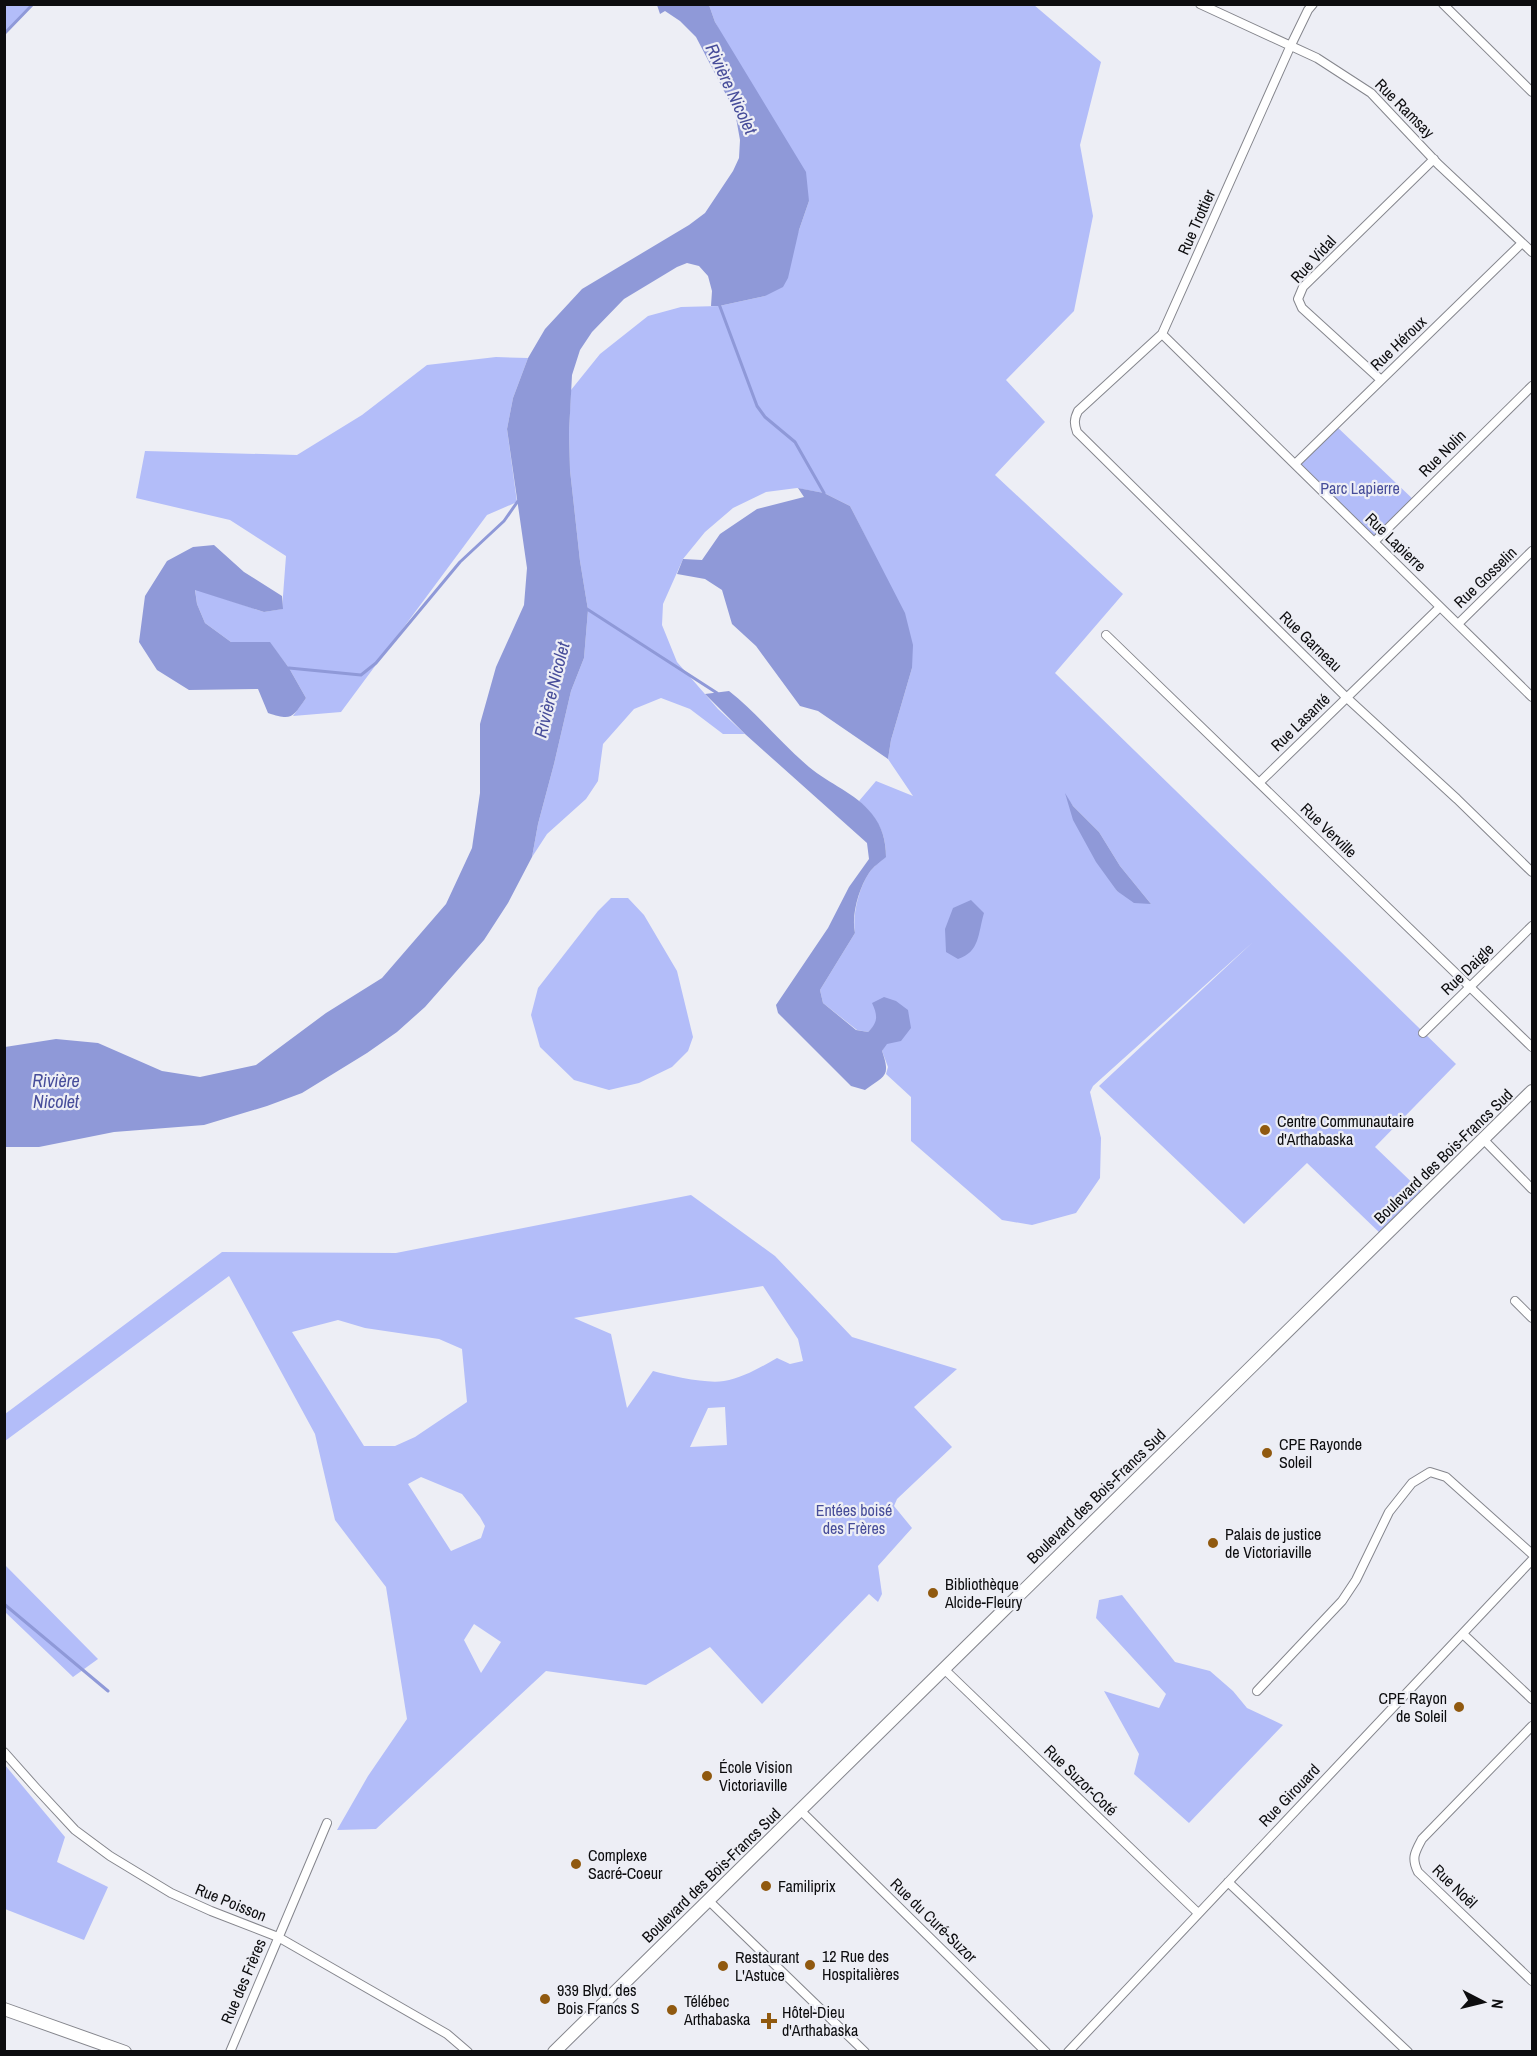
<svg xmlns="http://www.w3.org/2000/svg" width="1537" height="2056" viewBox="0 0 1537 2056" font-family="'Archivo Narrow',sans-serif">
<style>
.green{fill:#b3bdf9;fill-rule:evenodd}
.water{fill:#8f99d8}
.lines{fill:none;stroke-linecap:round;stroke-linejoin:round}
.stream{stroke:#8f99d8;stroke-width:3}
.street-casing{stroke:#85868d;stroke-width:10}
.secondary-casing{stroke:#85868d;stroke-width:14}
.street{stroke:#fff;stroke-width:8}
.secondary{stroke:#fff;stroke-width:12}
.poi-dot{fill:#90590f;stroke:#edeef5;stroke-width:2}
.labels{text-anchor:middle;stroke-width:4.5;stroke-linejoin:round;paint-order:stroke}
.street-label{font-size:16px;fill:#0d0d0f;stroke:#edeef5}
.park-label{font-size:16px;fill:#474d99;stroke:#edeef5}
.poi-label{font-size:16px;fill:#0d0d0f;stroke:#edeef5;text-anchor:start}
.water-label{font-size:18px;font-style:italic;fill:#474d9a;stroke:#edeef5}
</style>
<rect width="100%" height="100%" fill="#edeef5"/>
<!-- green -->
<path class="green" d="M5,4l28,1 -28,29 -1,-29z
M709,5h325l67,57 -21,83 13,71 -19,95 -68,69 39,42 -50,53 128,119 -68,79 401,391 -81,83 49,47 -42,41 -75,-72 -63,61 -145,-138 154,-144 -160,144 -3,6 11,46 -1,40 -24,35 -44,12 -30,-5 -91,-79v-44l-25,-23 2,-7 -6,-16 4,-7 -9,-30 -1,10 -8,8 -11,-2 -34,-27 -3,-13 35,-57c-3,-18 4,-45 14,-60 4,-6 11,-11 17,-17 0,-24 -9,-38 -27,-55l17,-20 37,15 -25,-37 3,-19 21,-72 -42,-122 -20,-40 -26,-13 -27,-5 -31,4 -33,16 -28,24 -22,27 -20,45 -1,21 15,37 41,47 27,25h-22l-33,-25 -29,-11 -27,11 -31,35 -5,37 -12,18 -39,35 -15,23 6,-33 16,-60 17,-73 13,-33 4,-48 -8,-49 -10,-91 -1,-38 2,-42 29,-36 48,-38 33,-9 38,-1 46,-10 34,-66 10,-29 -94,-179zM1066,796l7,10 26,26 21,34 31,38 -34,-13z
M496,357l32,1 -15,40 -6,31 10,73 -30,13 -146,197 -48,4 13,-18 -17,-30 -19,-25 -39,-1 -26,-19 -8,-19 -2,-15 69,23 18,-3 4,-53 -56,-36 -94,-22 9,-47 152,4 65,-40 65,-50z
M1335,425l81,77 -42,40 -79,-78z
M611,898h17l16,17 33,56 16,66 -5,14 -16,16 -33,16 -30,7 -35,-10 -34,-33 -9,-32 7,-27 60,-77z
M691,1195l84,61 77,81 105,32 -43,38 38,40 -55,52 -3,7 18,22 -34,38 4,28 -4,8 -9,-8 -107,110 -52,-57 -64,38 -100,-14 -170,158 -39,1 31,-54 39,-57 -21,-132 -51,-67 -20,-86 -86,-158 -224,165v-27l217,-162 174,1zM763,1286l35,53 5,22 -13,3 -13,-6c-16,9 -34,20 -53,23 -18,3 -52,-5 -71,-10l-26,37 -16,-74 -37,-16zM338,1320l27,8 74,11 23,10 5,53 -52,35 -20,9h-31l-72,-114zM725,1407l2,38 -37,2 18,-39zM421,1477l41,17 18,23 5,9 -4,12 -30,13 -43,-67zM474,1624l27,18 -20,31 -17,-33z
M5,1565l93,94 -25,18 -68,-65z
M1122,1595l53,67 35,9 23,20 14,17 36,17 -94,98 -55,-49 5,-20 -35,-63 55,17 7,-14 -70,-76 3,-18z
M5,1765l60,72 -8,25 51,25 -24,53 -79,-31z"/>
<!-- water -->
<path class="water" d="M657,5h52l6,17 91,150 3,29 -10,29 -11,48 -5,9 -18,9 -46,10h-8l1,-15 -4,-15 -9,-10 -12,-3 -10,4 -53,32 -32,33 -12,18 -8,25 -3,57 1,38 10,91 8,49 -4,48 -13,33 -17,73 -16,60 -6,33 -24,46 -24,37 -59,67 -28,25 -30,21 -65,40 -35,13 -63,19 -90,7 -75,15h-34v-100l51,-8 42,4 64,28 38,6 56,-12 70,-52 56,-35 64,-74 26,-56 8,-55v-69l16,-57 28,-62 3,-37 -20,-139 6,-31 15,-40 17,-29 37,-40 107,-64 16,-12 28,-42 6,-13 1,-18 -5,-28 -39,-75 -16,-16 -15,-10 -5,3z
M798,488l26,5 26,13 55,107 8,32 -1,23 -21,72 -3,19 -70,-48 -18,-5 -44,-60 -24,-22 -10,-34 -17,-11 -28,-5 6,-15 19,1 18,-26 37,-25 47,-12z
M214,545l30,27 38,24 1,13 -19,3 -69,-22 2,14 8,19 26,19h39l19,26 17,30c-14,20 -14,23 -38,15l-10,-24 -69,1 -32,-20 -18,-28 6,-46 22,-35 26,-14z
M729,691c29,23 52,52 80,76 20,17 47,26 63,47 10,12 14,27 14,43 -6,5 -13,10 -17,16 -10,15 -18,42 -14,60l-35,57 3,13 33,27 12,2c10,-10 10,-16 4,-29l12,-6 12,4 12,9 3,18 -10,13 -14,3 -5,7c9,26 3,24 -17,39l-14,-4 -73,-73 -2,-8 52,-77 21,-41 20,-28 -2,-16 -122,-109 -40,-40z
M1065,793l8,13 26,26 21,34 31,38 -17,-1 -17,-12 -21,-29 -23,-42z
M971,900l13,13c-6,20 -4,39 -26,46l-12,-7 -1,-23 8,-21z"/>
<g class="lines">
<!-- stream -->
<path class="stream" d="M4,34l29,-30
M719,304l38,102 8,11 30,25 29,51
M587,609l130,84
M289,668l72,7 15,-12 84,-101 44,-41 14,-20
M4,1604l104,87"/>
<defs>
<path id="street" d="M1200,4l117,54 54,35 67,71 94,88
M1313,4l-5,6 -17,35 -129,289 -84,77c-4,8 -4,13 -1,21l270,266 110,101 75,73
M1443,4l89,88
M1162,334l370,363
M1381,380l-79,-72 -4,-9 5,-12 131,-128
M1295,464l227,-221
M1374,542l158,-156
M1458,624l74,-73
M1106,635l426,412
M1259,783l181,-176
M1423,1033l109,-107
M1483,1139l49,50
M1515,1301l17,17
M1463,1634l69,65
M944,1669l254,244
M1257,1691l85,-90 14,-21 33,-68 23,-29 18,-11 16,5 86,77
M1532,1726l-110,113c-7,13 -11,19 -4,33l114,109
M4,1752l32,36 39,42 35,26 61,37 40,18 67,26 169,97 21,18
M800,1810l246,242
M1228,1882l180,170
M708,1900l157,152
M230,2052l97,-229
M1068,2052l464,-492"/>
<path id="secondary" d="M4,2009l121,43
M554,2052l978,-961"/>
</defs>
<!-- street casing -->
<use href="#street" class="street-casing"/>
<!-- secondary casing -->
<use href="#secondary" class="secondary-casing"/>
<!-- street -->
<use href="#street" class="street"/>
<!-- secondary -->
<use href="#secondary" class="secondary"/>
</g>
<!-- markers -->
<g class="poi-dot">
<circle cx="1265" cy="1130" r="6"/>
<circle cx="1267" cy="1453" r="6"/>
<circle cx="1213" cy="1543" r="6"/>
<circle cx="933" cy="1593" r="6"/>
<circle cx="1459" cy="1707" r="6"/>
<circle cx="707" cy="1776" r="6"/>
<circle cx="576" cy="1864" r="6"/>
<circle cx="766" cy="1886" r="6"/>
<circle cx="810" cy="1965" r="6"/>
<circle cx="723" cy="1966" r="6"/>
<circle cx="545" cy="1999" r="6"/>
<circle cx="672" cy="2010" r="6"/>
<path d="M766 2012h6v6h6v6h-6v6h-6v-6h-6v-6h6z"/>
</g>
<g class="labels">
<!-- street labels -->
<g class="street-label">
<text transform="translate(1405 108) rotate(45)" y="6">Rue Ramsay</text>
<text transform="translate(1196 222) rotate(-66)" y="6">Rue Trottier</text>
<text transform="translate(1313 259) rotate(-47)" y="6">Rue Vidal</text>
<text transform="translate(1398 343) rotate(-44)" y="6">Rue Héroux</text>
<text transform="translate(1442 453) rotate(-45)" y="6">Rue Nolin</text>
<text transform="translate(1396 542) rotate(44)" y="6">Rue Lapierre</text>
<text transform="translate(1485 577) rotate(-44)" y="6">Rue Gosselin</text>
<text transform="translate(1311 641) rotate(44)" y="6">Rue Garneau</text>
<text transform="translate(1300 722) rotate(-44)" y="6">Rue Lasanté</text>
<text transform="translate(1329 830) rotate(44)" y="6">Rue Verville</text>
<text transform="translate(1467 969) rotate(-44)" y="6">Rue Daigle</text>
<text transform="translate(1443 1156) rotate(-44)" y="6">Boulevard des Bois-Francs Sud</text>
<text transform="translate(1096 1496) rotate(-44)" y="6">Boulevard des Bois-Francs Sud</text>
<text transform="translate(1081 1780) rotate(44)" y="6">Rue Suzor-Coté</text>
<text transform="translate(1289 1795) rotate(-46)" y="6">Rue Girouard</text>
<text transform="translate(711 1875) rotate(-44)" y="6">Boulevard des Bois-Francs Sud</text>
<text transform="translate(1455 1886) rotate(44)" y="6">Rue Noël</text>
<text transform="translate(231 1902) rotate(22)" y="6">Rue Poisson</text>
<text transform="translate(934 1920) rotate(44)" y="6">Rue du Curé-Suzor</text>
<text transform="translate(243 1981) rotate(-67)" y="6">Rue des Frères</text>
</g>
<!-- park labels -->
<g class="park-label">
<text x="1360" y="494">Parc Lapierre</text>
<text x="854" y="1516">Entées boisé<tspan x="854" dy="18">des Frères</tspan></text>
</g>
<!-- poi labels -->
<g class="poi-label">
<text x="1277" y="1127">Centre Communautaire<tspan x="1277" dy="18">d'Arthabaska</tspan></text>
<text x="1279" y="1450">CPE Rayonde<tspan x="1279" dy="18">Soleil</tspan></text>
<text x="1225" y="1540">Palais de justice<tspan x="1225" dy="18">de Victoriaville</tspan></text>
<text x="945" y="1590">Bibliothèque<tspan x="945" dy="18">Alcide-Fleury</tspan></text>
<text x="1447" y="1704" text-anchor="end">CPE Rayon<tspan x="1447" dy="18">de Soleil</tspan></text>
<text x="719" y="1773">École Vision<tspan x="719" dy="18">Victoriaville</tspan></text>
<text x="588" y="1861">Complexe<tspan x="588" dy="18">Sacré-Coeur</tspan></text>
<text x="778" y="1892">Familiprix</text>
<text x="822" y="1962">12 Rue des<tspan x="822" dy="18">Hospitalières</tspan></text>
<text x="735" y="1963">Restaurant<tspan x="735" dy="18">L'Astuce</tspan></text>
<text x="557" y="1996">939 Blvd. des<tspan x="557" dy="18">Bois Francs S</tspan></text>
<text x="684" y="2007">Télébec<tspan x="684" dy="18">Arthabaska</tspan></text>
<text x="782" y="2018">Hôtel-Dieu<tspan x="782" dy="18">d'Arthabaska</tspan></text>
</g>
<!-- water labels -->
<g class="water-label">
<text transform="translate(731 89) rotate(65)" y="6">Rivière Nicolet</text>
<text transform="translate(552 690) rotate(-76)" y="6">Rivière Nicolet</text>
<text x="56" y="1087">Rivière<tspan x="56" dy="21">Nicolet</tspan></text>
</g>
</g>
<!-- border -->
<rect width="1537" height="2056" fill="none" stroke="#0d0d0f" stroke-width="12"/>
<!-- north arrow -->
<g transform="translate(1483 2002) rotate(97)" stroke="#edeef5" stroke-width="4.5" paint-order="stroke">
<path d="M0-4.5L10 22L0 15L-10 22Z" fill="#0d0d0f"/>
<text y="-9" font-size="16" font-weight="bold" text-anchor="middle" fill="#0d0d0f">N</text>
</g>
</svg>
